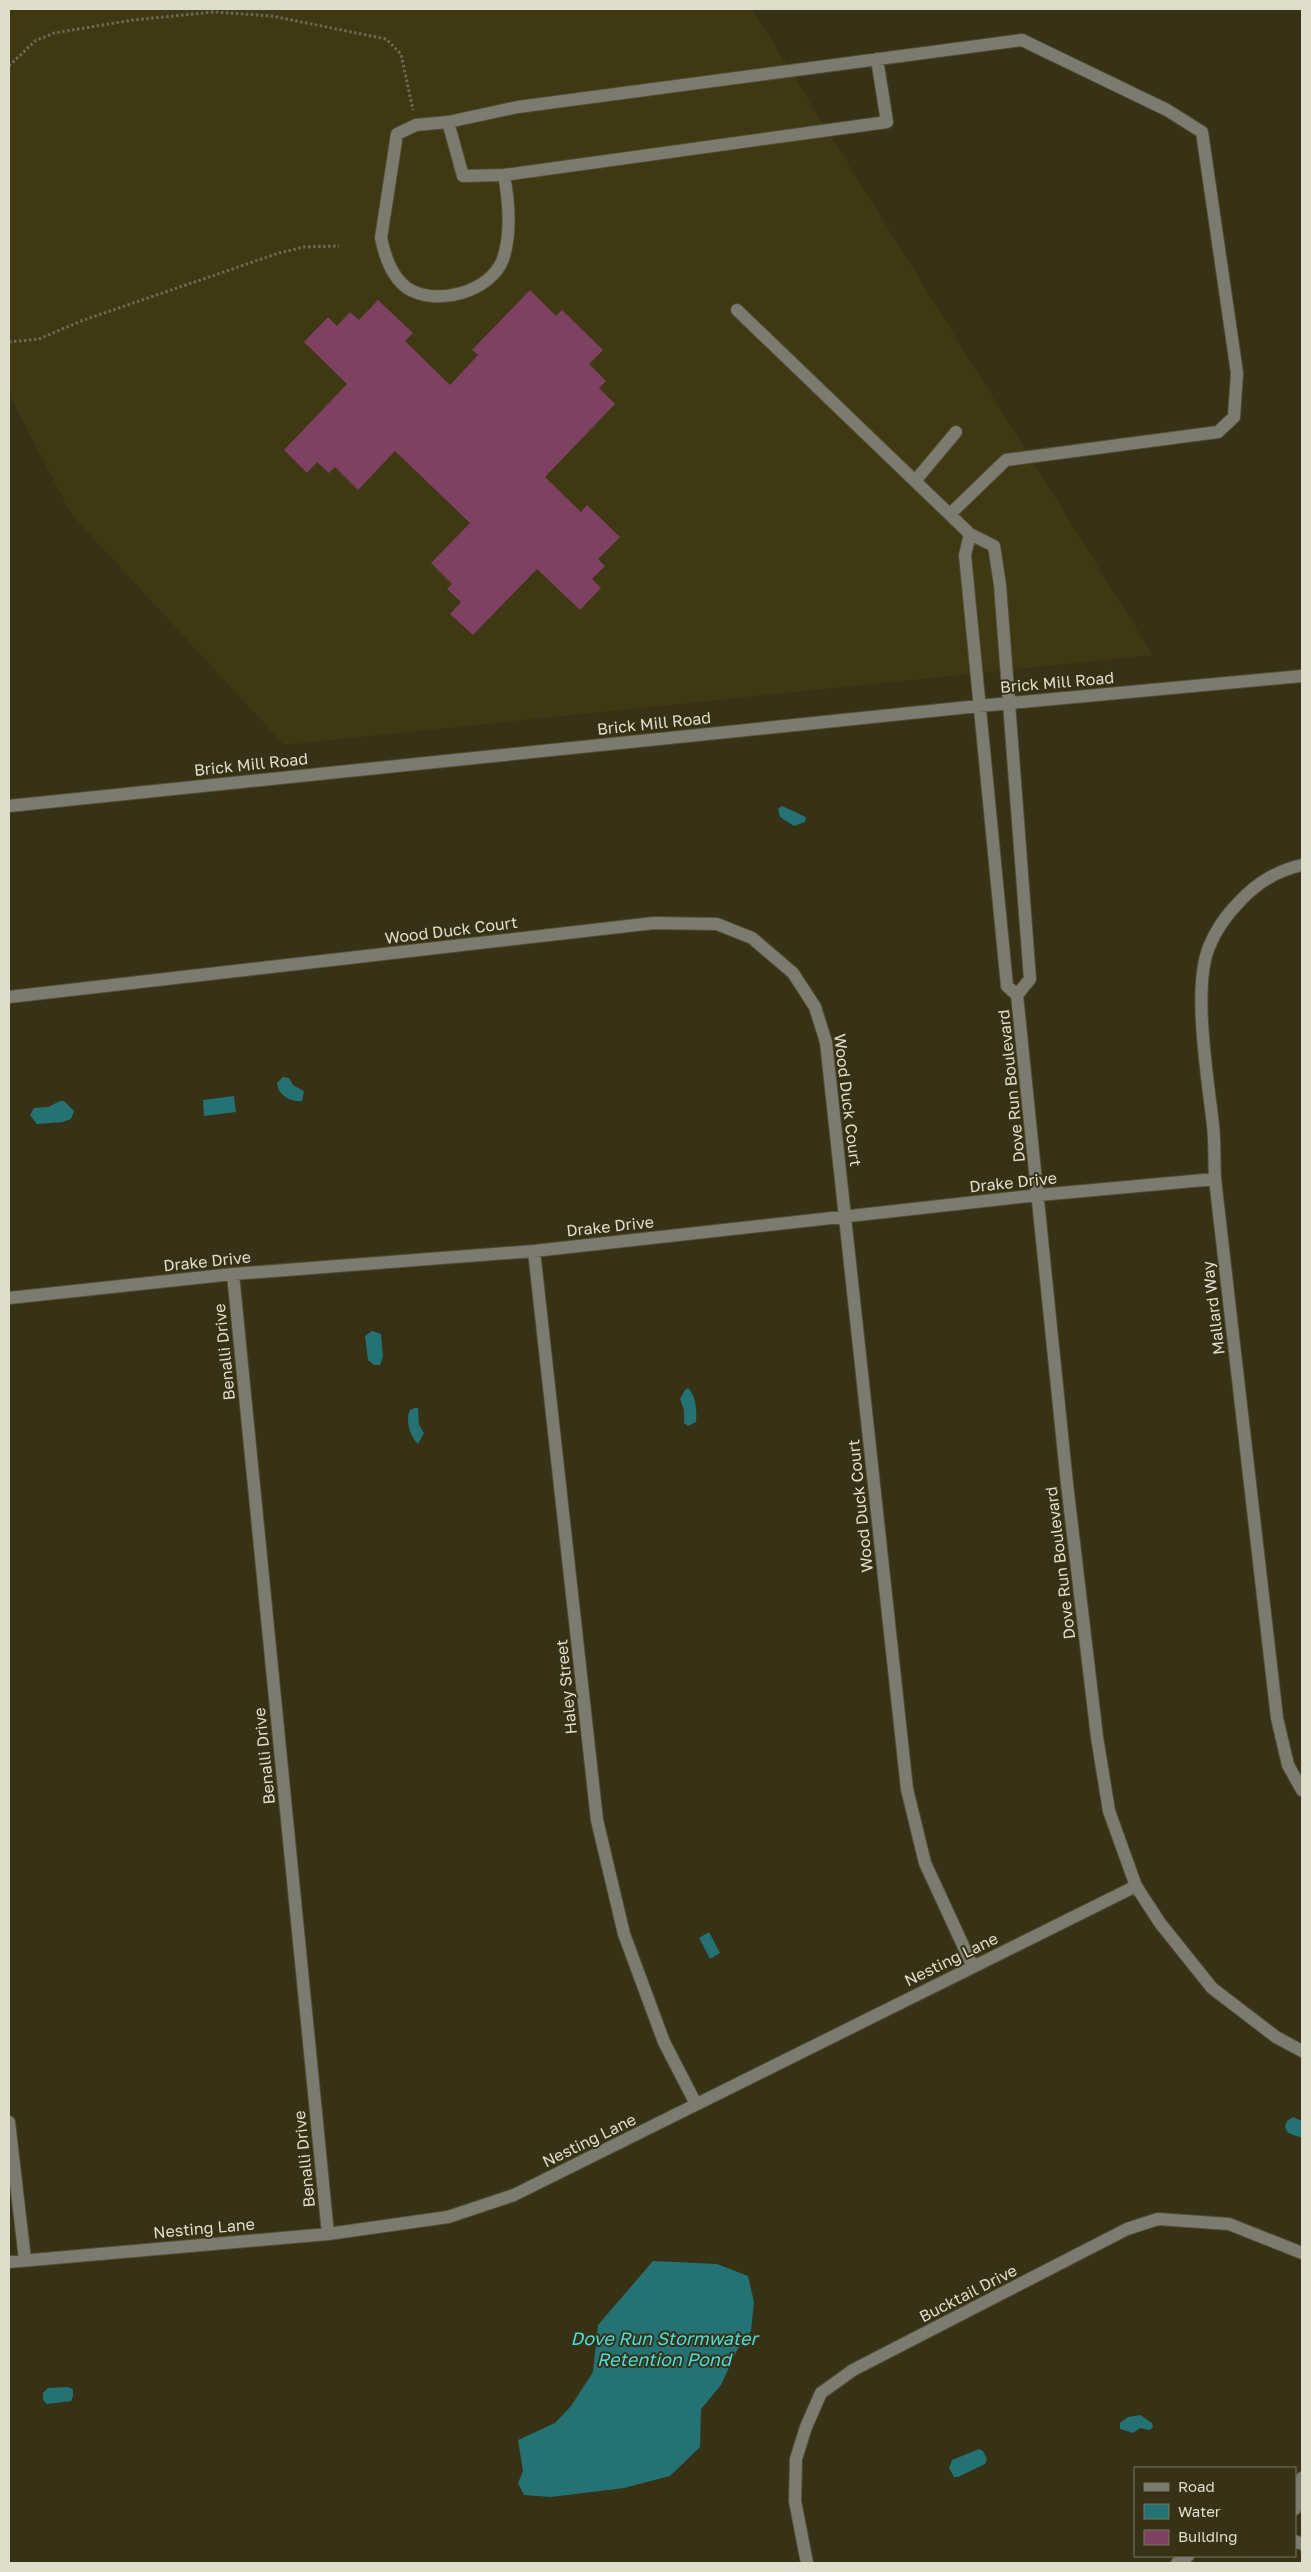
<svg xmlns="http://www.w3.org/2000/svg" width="1311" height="2572" viewBox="0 0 1311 2572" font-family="'Golos Text',sans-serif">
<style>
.built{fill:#3e3813}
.water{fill:#247274}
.building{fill:#7e4161}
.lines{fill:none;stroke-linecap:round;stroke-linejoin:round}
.minor-casing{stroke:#524d33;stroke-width:14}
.path{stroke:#6e6a52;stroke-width:3;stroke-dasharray:2.5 2.5;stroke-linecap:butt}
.minor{stroke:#7b7c6f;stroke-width:12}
.labels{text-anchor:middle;stroke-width:4;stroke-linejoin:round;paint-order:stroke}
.street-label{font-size:16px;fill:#dfddcc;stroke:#373216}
.water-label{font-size:18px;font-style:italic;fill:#48dde0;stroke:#373216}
</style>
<rect width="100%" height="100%" fill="#373216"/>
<!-- built -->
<path class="built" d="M9,9h743l401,646 -869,90 -213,-231 -62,-120z"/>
<!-- water -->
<path class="water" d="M782,806l24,11 -1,5 -11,4 -14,-9 -2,-8z
M283,1077l6,1 4,7 11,6 -2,10c-12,1 -24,-6 -25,-18z
M234,1096l2,16 -32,4 -1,-16z
M60,1101h4l10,10 -3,8 -8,3 -26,2 -7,-9 4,-7 14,-1z
M372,1331l9,3 2,23 -3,8h-6l-6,-5 -3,-24z
M688,1388c8,7 9,24 8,34l-8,4 -4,-3v-13l-4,-11 5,-9z
M415,1408h3l1,17 5,8 -6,11c-8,-7 -13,-24 -8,-34z
M709,1932l11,21 -10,6 -11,-21z
M1293,2117l9,4v17l-14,-5 -3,-6 2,-6z
M653,2261l64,3 31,12 6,26 -3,29 -14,19 -16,35 -20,24 -1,38 -30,29 -46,12 -73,9 -27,-2 -6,-12 5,-12 -5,-31 37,-17 16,-17 22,-34 5,-47z
M68,2387l5,2v7l-2,5 -24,3 -4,-4v-7l5,-5z
M1140,2415l12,8 1,4 -3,3 -10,-2 -7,5 -13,-4v-6l8,-6z
M979,2449l4,2 4,8 -2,5 -27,13h-4l-5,-9 3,-8z"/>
<!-- building -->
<path class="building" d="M530,290l26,26 6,-6 41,40 -14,14 17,17 -7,7 16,16 -70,73 36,35 6,-7 33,32 -22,22 7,7 -13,13 9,9 -21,22 -43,-41 -64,66 -23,-21 11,-12 -14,-13 5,-5 -21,-21 39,-40 -75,-72 -37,39 -23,-23 -6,6 -12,-11 -10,11 -23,-23 63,-66 -43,-42 24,-25 9,9 13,-14 9,8 19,-20 35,33 -8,8 45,44 28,-30 -6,-5z"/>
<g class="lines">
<defs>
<path id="minor" d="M448,122l70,-15 504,-67 145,70 35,22 35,241 -3,44 -16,15 -212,28 -56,54
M504,175c5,27 8,57 -1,84 -12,33 -67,48 -96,29 -16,-12 -22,-32 -26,-50l16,-104 19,-9 32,-3 15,54 41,-1 383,-53 -10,-63
M737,310l233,224 24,12 6,39 30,394 -13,16
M915,481l41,-49
M970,534l-5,21 42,431 10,9 50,489 30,253 12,74 27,75 24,37 52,65 64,49 26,14
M9,806l970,-100 323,-30
M1302,865c-23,5 -45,18 -61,35 -14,14 -25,29 -32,47 -17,41 -1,133 4,178 2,18 1,36 2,54l62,539 11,47 14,25
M9,997l645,-74 63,1 35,14 41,35 22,34 11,35 81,747 18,74 48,104
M534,1251l63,569 27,114 40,108 32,62
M233,1274l95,960
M9,1298l224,-24 301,-23 505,-56 176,-16
M9,2122l16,138
M9,2262l319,-28 120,-17 66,-22 622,-309
M1295,2509l7,-31
M1295,2541l7,3
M807,2563l-12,-62 1,-42 10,-32 15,-34 32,-23 274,-141 31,-10 71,5 73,29
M1177,2563l11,-7"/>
</defs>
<!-- minor casing -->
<use href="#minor" class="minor-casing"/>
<!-- path -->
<path class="path" d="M9,66l26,-25 19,-8 79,-13 81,-8 58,4 114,23 15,15 12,56
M9,342l30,-3 42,-18 198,-68 25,-6 35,-1"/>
<!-- minor -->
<use href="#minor" class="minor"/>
</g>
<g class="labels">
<!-- street labels -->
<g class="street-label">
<text transform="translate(1057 682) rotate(-5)" y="6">Brick Mill Road</text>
<text transform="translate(654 723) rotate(-6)" y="6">Brick Mill Road</text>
<text transform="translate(251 764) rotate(-6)" y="6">Brick Mill Road</text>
<text transform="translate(451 930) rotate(-7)" y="6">Wood Duck Court</text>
<text transform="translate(1011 1086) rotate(-96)" y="6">Dove Run Boulevard</text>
<text transform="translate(848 1100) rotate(83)" y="6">Wood Duck Court</text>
<text transform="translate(1013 1182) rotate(-6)" y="6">Drake Drive</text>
<text transform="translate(610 1226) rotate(-6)" y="6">Drake Drive</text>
<text transform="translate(207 1261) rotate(-6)" y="6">Drake Drive</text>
<text transform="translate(1213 1308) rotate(-97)" y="6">Mallard Way</text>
<text transform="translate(224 1352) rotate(-96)" y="6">Benalli Drive</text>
<text transform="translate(860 1506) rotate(-96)" y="6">Wood Duck Court</text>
<text transform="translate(1060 1563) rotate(-97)" y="6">Dove Run Boulevard</text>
<text transform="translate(566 1687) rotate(-96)" y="6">Haley Street</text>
<text transform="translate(264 1756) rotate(-96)" y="6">Benalli Drive</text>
<text transform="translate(951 1959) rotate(-26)" y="6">Nesting Lane</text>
<text transform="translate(589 2140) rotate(-26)" y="6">Nesting Lane</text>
<text transform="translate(304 2159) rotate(-96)" y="6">Benalli Drive</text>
<text transform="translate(204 2228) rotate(-5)" y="6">Nesting Lane</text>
<text transform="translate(968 2293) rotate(-27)" y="6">Bucktail Drive</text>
</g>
<!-- water labels -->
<g class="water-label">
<text x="664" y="2345">Dove Run Stormwater<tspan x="664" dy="21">Retention Pond</tspan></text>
</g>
</g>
<!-- border -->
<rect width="1311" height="2572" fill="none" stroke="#dfddcc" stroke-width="20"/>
<!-- legend -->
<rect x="1134" y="2467" width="162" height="90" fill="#373216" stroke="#7a765f"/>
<rect x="1144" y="2483" width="25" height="8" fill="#7b7c6f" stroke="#7a765f"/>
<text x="1178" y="2492" font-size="15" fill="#dfddcc">Road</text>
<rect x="1144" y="2504" width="25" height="15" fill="#247274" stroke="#7a765f"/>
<text x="1178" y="2517" font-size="15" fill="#dfddcc">Water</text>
<rect x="1144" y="2530" width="25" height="15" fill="#7e4161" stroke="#7a765f"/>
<text x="1178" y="2542" font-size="15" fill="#dfddcc">Building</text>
</svg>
